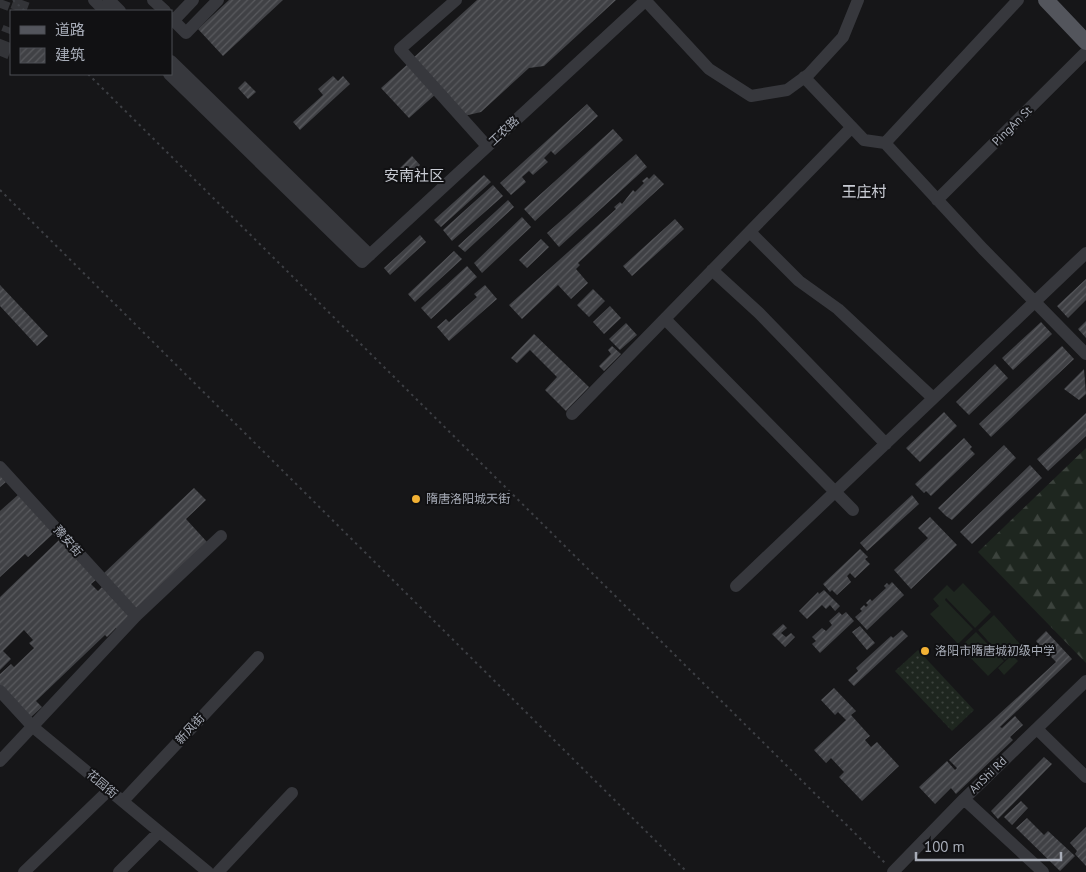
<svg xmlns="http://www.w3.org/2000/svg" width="1086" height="872" viewBox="0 0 1086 872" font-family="'PT Sans','Noto Sans SC',sans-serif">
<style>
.grass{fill:url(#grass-dots)}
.forest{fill:url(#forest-firs)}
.pitch{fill:#1e261f}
.building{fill:url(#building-hatch)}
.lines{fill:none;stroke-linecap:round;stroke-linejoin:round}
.major-tunnel{stroke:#333438;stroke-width:16;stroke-dasharray:16 8;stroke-linecap:butt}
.path{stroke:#3d3f44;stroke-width:2;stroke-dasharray:2.5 4;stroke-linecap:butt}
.minor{stroke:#37383d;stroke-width:12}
.major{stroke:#53555c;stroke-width:16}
.poi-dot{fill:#f2b134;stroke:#111113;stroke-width:2}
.labels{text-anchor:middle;stroke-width:4;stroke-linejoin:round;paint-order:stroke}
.street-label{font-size:12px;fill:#a8adb8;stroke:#111113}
.poi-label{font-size:12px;fill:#a8adb8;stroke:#111113;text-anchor:start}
.quarter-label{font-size:15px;fill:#c9ccd4;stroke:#111113}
</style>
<defs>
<pattern id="grass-dots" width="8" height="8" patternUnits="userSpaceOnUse" patternTransform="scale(1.25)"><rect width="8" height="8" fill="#1e261f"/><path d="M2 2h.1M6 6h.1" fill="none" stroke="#3c433d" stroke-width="1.8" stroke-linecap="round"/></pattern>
<pattern id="forest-firs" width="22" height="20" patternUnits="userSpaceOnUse" patternTransform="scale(1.25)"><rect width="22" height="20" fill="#1e261f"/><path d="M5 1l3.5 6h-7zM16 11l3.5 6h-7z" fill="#3c433d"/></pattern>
<pattern id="building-hatch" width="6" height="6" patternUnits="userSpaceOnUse" patternTransform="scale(1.25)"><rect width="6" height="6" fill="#404145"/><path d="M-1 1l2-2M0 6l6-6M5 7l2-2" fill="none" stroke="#595a5e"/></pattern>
</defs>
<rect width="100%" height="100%" fill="#161618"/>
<!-- grass -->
<path class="grass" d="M918,650l56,60 -22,21 -57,-60z"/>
<!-- forest -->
<path class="forest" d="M1086,448v215l-108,-111z"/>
<!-- pitch -->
<path class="pitch" d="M963,583l28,29 -16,16 -29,-30 -1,2 28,29 -15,15 -28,-30 9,-8 -6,-7 14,-14 7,7z
M994,615l27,30 -16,15 -27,-30z
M976,632l28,29 -16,15 -28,-29z
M1012,655l6,6 -14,14 -6,-7z"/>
<!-- building -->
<path class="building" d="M229,0h54l-60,56 -25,-27z
M477,0h139l-72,66 -15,2 -48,44 -17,4 -52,-57z
M409,63l28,30 -28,25 -28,-30z
M333,76l5,5 5,-5 7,8 -50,46 -7,-8 30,-27 -5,-6z
M245,81l11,11 -8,7 -10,-11z
M587,104l11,12 -43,39 -4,-4 -7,7 4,4 -15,13 -4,-4 -7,6 4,5 -15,13 -11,-12z
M613,129l10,11 -88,81 -11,-12z
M636,154l11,13 -88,80 -12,-14z
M412,156l8,9 -13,11 -7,-8z
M654,174l10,10 -86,79 2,2 -4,4 12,14 -17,16 -13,-14 -36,34 -13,-14 107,-96 -2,-2 6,-5 2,2 11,-14 2,2 9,-9 -2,-2 5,-4 2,2z
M484,175l7,7 -50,45 -7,-7z
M493,185l10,11 -51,45 -9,-11z
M508,200l6,7 -49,45 -7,-6z
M522,217l9,10 -49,46 -8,-10z
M675,219l9,10 -52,47 -9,-10z
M420,235l6,7 -36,33 -6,-7z
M541,239l8,8 -22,21 -8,-8z
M454,251l8,8 -47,43 -7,-8z
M467,266l10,11 -46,42 -10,-11z
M1086,279v21l-18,18 -11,-12z
M0,285l48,51 -11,10 -37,-40z
M485,285l12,14 -48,42 -12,-14 9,-8 3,3 28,-25 -3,-3z
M593,289l12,12 -16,16 -12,-12z
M610,306l11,12 -17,16 -11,-12z
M1086,321v17l-8,-9z
M1041,322l11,12 -39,36 -11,-12z
M626,323l11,12 -17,15 -11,-11z
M534,334l55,53 -23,24 -21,-21 12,-13 -27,-27 -13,13 -6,-5z
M612,346l9,8 -17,17 -5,-5 12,-12 -3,-4z
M1062,346l12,13 -83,78 -12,-13z
M995,364l13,14 -39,37 -13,-13z
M1084,369l2,25 -7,6 -15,-11z
M944,412l13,14 -37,36 -14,-14z
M1086,413v23l-38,35 -11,-12z
M964,438l8,9 -2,2 5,5 -44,42 -5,-5 -2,2 -9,-9z
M1004,445l12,13 -64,62 -6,-4 -8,-8z
M1030,465l12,13 -70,66 -12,-12z
M0,475l6,7 -6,5z
M194,488l12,12 -20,19 21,23 -71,67 -33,-35z
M19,494l36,38 -27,25 -3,-3 -25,23v-66z
M912,495l7,9 -52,47 -7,-8z
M930,517l27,28 -46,44 -17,-19 34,-32 -10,-10z
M59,540l38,39 -6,5 7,7 4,-4 31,33 -13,12 -4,-4 -9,9 -2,-2 -69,66 6,6 -12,11 -30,-31v-13l11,-10 3,3 20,-19 -5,-5 4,-3 -9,-10 -21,21 8,8 -11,11v-73z
M860,549l8,8 -3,2 5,5 -15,14 -5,-5 -3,3 4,6 -14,13 -5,-5 -2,2 -7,-8z
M892,582l12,13 -37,35 -12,-13 7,-6 -2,-2 4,-4 2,2 2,-2 -2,-2 4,-4 2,2 14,-13 -2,-2 3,-3 2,2z
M824,590l16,16 -5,5 -5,-6 -4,4 -4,-4 -15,14 -8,-8 19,-19 1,2z
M839,612l3,3 4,-3 8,9 -34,32 -8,-9 4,-3 -4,-4 10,-9 4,3 6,-6 -3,-4z
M783,624l4,4 -6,5 5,4 5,-4 4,4 -10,10 -13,-13z
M860,626l15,17 -8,7 -15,-18z
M902,630l6,6 -54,50 -6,-6 10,-9 -2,-3 35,-32 2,2z
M1046,631l26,28 -72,68 2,1 13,-12 8,9 -13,12 3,3 -57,54 -5,-6 -16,16 -16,-17 28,-26 8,9 2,-2 -8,-8 107,-98 -20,-21z
M834,688l22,23 -5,4 19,21 -5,4 6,7 6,-5 22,24 -37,35 -23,-24 5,-5 -13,-14 -5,5 -12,-13 32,-30 -8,-8 -3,3 -14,-15z
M1044,757l8,7 -54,55 -7,-8z
M1021,801l7,7 -16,17 -8,-8z
M1027,818l17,17 4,-4 27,25 -15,15 -44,-43z
M1086,827v39l-11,-12 2,-3 -7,-8z"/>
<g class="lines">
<!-- major-tunnel -->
<path class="major-tunnel" d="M0,8l3,-8
M18,11l4,-11
M0,56l11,-28"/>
<!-- path -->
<path class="path" d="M13,0l12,11
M88,74l798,790
M0,190l687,682"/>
<!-- minor -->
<path class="minor" d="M94,0l11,11
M109,0l11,11
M153,0l12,11
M456,0l-56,49 87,97
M645,0l64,69 42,27 36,-6 22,-16 34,-37 15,-37
M171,18l15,15 32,-33
M174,20l19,-20
M171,61l199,194
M169,74l193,188 284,-262
M804,77l60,63 21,3 98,106 103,105
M885,143l133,-143
M937,200l149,-148
M750,232l49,49 39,28 95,89
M712,270l47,43 127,131
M665,319l188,191
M572,414l280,-287
M0,467l136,149
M736,586l350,-333
M0,691l33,36 175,145
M1037,729l49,48
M0,761l136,-145 85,-80
M964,799l79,73
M123,801l135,-144
M24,872l85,-82
M119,872l40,-40
M218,872l74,-79
M893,872l71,-73 122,-118"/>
<!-- major -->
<path class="major" d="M1046,0l40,42"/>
</g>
<!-- markers -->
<g class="poi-dot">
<circle cx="416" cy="499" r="5"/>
<circle cx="925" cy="651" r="5"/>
</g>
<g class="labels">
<!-- street labels -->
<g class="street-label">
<text transform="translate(1012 126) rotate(-45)" y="4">PingAn St</text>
<text transform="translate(504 131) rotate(-43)" y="4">工农路</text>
<text transform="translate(68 541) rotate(48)" y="4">豫安街</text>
<text transform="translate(190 729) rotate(-47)" y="4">新风街</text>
<text transform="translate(988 775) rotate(-44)" y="4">AnShi Rd</text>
<text transform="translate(102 784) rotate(40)" y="4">花园街</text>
</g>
<!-- poi labels -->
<g class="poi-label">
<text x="426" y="503">隋唐洛阳城天街</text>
<text x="935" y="655">洛阳市隋唐城初级中学</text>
</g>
<!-- quarter labels -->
<g class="quarter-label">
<text x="414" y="181">安南社区</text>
<text x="864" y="197">王庄村</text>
</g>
</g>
<!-- legend -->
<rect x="10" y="10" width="162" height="65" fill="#111113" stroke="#4d4f55"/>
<rect x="20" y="26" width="25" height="8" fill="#53555c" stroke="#4d4f55"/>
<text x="55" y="35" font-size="15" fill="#a8adb8">道路</text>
<rect x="20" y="48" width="25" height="15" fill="url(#building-hatch)" stroke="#4d4f55"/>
<text x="55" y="60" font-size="15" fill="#a8adb8">建筑</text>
<!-- scale -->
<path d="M916 852v8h145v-8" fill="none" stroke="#a8adb8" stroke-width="2.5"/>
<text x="924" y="852" font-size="15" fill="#a8adb8" stroke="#111113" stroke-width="4" paint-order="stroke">100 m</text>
</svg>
